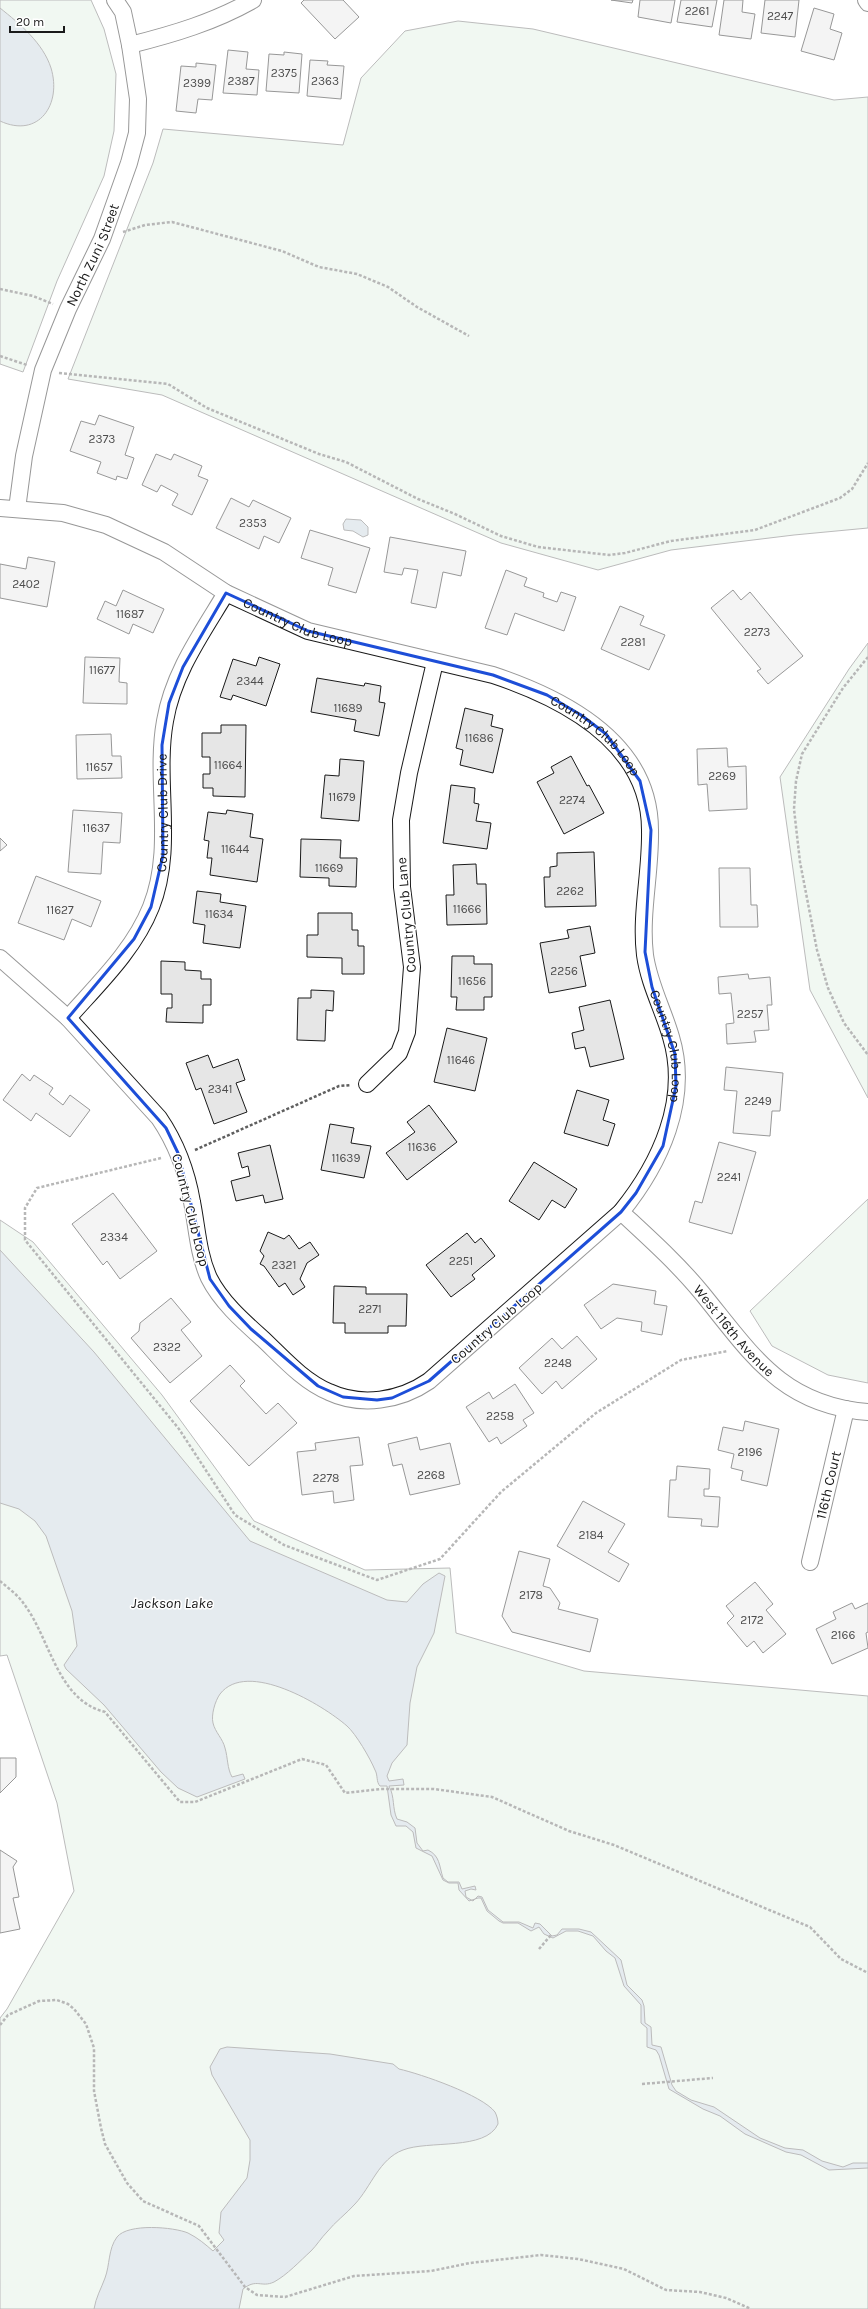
<svg xmlns="http://www.w3.org/2000/svg" width="868" height="2309" viewBox="0 0 868 2309" font-family="Karla,sans-serif">
<style>
.green{fill:#e0efe3;stroke:#6a6a6a}
.water{fill:#c6d2dc;stroke:#6a6a6a}
.building{fill:#e6e6e6;stroke:#1a1a1a}
.lines{fill:none;stroke-linecap:round;stroke-linejoin:round}
.street-casing{stroke:#1a1a1a;stroke-width:18}
.path{stroke:#5f5f5f;stroke-width:2.5;stroke-dasharray:3 2;stroke-linecap:butt}
.street{stroke:#fff;stroke-width:16}
.marked{fill:none;stroke:#1d4ed8;stroke-width:3;stroke-linejoin:round}
.labels{text-anchor:middle;stroke-width:3;stroke-linejoin:round;paint-order:stroke}
.number-label{font-size:12px;fill:#4d4d4d}
.street-label{font-size:14px;fill:#1a1a1a;stroke:#fff}
.water-label{font-size:15px;font-style:italic;fill:#1a1a1a;stroke:#fff}
</style>
<rect width="100%" height="100%" fill="#fff"/>
<!-- green -->
<path class="green" d="M0,0h91l13,29 12,45 -2,57 -10,45 -47,105 -34,91 -23,-8z
M458,21l75,8 301,71 34,-3v431l-74,7 -123,15 -73,20 -97,-27 -339,-148 -94,-16 85,-216 10,-34 180,16 18,-67 44,-47z
M868,643v455l-58,-108 -30,-213 69,-108z
M868,1199v184l-40,-8 -56,-29 -22,-35z
M0,1220l33,22 129,153 92,126 111,49 85,-2 6,65 128,38 284,25v613h-868v-291l7,-9 67,-118 -17,-88 -50,-148 -7,1z"/>
<!-- water -->
<path class="water" d="M0,8c20,16 43,35 51,60 11,36 -12,71 -51,53z
M346,519l15,1 7,7v8l-5,2 -10,-6 -9,-1 -1,-6z
M0,1250l94,102 156,189 137,59 20,2 16,-18 16,-11 6,3 -11,57 -17,34 -7,36 -3,42 -15,18 -5,13 2,5 14,-2 1,6 -15,1c6,11 3,22 8,33l10,3 8,6 2,15 6,8 5,-1c12,6 11,15 15,28l5,4h11l3,7 13,-3 1,4 -5,-1 -6,2 1,6 7,4 5,-5 4,1 6,13 15,12h16l14,6 2,-5 5,1 12,12 5,-1 5,-6h17l12,3 30,28 6,25 15,15 2,6 1,17 6,4 1,18 9,2 11,38 4,6 15,9 23,7 46,31 25,10 18,2 19,11 21,6 10,-4h15v5l-39,2 -28,-15 -15,-3 -41,-18 -25,-18 -17,-7 -34,-20 -10,-34 -3,-5 -9,-3v-19l-6,-5v-18l-17,-19 -9,-28 -9,-7 -13,-15 -15,-5h-12l-13,7 -9,-4 -5,-7 -8,4 -13,-8h-15l-4,-2 -12,-10 -6,-13h-3l-9,3 -10,-11 -1,-7h-9l-6,-3 -11,-24 -16,-8 -3,-16 -7,-6h-10l-5,-11 -4,-29h-7c-4,-4 -2,-11 -5,-16 -5,-12 -19,-36 -28,-44 -24,-21 -100,-67 -127,-32 -5,7 -9,21 -7,29 2,9 10,16 12,25 3,10 2,20 7,29l11,-3 2,5 -48,18 -19,-9 -17,-16 -57,-67 -38,-36 -2,-4 13,-19 -5,-35 -26,-75 -11,-15 -16,-12 -19,-6z
M227,2047l103,7 63,10 6,5c22,5 83,26 96,43 2,4 3,8 3,12 -12,27 -70,16 -95,26 -24,9 -32,37 -48,54 -9,10 -20,18 -28,28 -6,6 -10,13 -16,19 -11,10 -24,24 -37,31 -13,6 -17,-4 -31,7l-4,20h-145c2,-12 7,-20 11,-31 5,-13 3,-29 12,-41 11,-14 57,-10 71,-4 10,5 17,11 25,18l11,-11 -5,-7 2,-21 26,-34 3,-18v-20l-38,-65 -2,-8 10,-18z"/>
<!-- building -->
<path class="building" d="M304,0h39l16,17 -24,22 -34,-36z
M611,0h22l-1,3z
M640,0h35l-4,23 -33,-6z
M681,0h36l-5,27 -35,-5z
M724,0h19l-1,12 13,2 -4,25 -32,-4z
M765,0h34l-4,37 -34,-4z
M814,8l20,6 -4,15 12,4 -8,27 -33,-9z
M228,50l20,2 -2,17 13,1 -2,25 -34,-2z
M284,52l18,2 -3,39 -33,-2 3,-37 15,1z
M310,60l18,1 -1,4 17,1 -3,33 -34,-3z
M196,63l20,2 -4,35 -14,-1 -2,14 -20,-2 5,-45 15,1z
M99,415l35,12 -9,28 9,3 -7,21 -10,-3 -1,4 -19,-7 4,-11 -31,-11 11,-30 14,4z
M156,454l15,6 3,-6 28,12 -4,10 10,4 -16,35 -20,-10 6,-11 -17,-9 -4,7 -15,-7z
M231,498l18,9 4,-7 38,18 -12,25 -15,-7 -5,13 -43,-21z
M310,530l60,18 -14,45 -28,-8 5,-17 -32,-10z
M390,537l76,14 -5,25 -18,-4 -7,36 -25,-5 7,-33 -14,-2 -2,7 -18,-3z
M28,557l27,5 -8,45 -47,-9v-34l26,5z
M506,570l21,8 -3,8 20,7 -1,4 14,5 4,-10 15,5 -12,34 -49,-18 -8,22 -22,-7z
M123,590l41,19 -11,24 -20,-9 -4,10 -32,-15 8,-18 11,5z
M733,590l8,10 9,-8 53,64 -35,28 -11,-13 4,-2 -50,-61z
M620,606l24,10 -4,9 25,10 -16,35 -48,-21z
M85,657l35,1 -1,24 8,1v21l-44,-1z
M259,657l21,7 -14,42 -33,-11 -2,5 -11,-3 13,-38 23,7z
M317,678l47,8 1,-3 16,3 -2,16 6,1 -6,33 -25,-5 2,-11 -45,-8z
M465,708l28,7 -2,11 12,3 -10,44 -33,-8 3,-15 -7,-2z
M221,725h25l-1,72 -32,-1v-8h-10v-14h7v-17h-8v-24h19z
M111,734l1,22h9l1,22 -45,1 -1,-44z
M727,748l1,19 18,-1 1,43 -38,2 -2,-27 -9,1 -1,-36z
M571,756l16,30 2,-1 15,28 -40,21 -27,-52 17,-9 -3,-6z
M340,759l24,2 -5,60 -38,-3 4,-43 14,1z
M451,785l24,3 -1,15 5,1 -3,17 15,2 -4,26 -44,-6z
M73,810l49,3 -2,30 -17,-1 -2,32 -33,-2z
M227,810l26,4 -3,23 13,2 -6,43 -47,-7 2,-17h-5l2,-17 -5,-1 4,-28 18,2z
M0,838l7,7 -7,6z
M301,839l40,1 -1,18h17l-1,29 -27,-1v-8l-29,-1z
M594,852l2,54 -51,1 -1,-30h6v-10l7,-1v-13z
M476,864l1,20h9l1,40 -40,1 -1,-30h8l-1,-30z
M719,868h31l1,37h6l1,22h-38z
M36,876l65,25 -10,26 -19,-8 -8,21 -46,-17z
M197,891l24,3 -1,8 26,4 -6,42 -37,-5 2,-18 -12,-2z
M318,913h34v17h6v16h6v28h-22v-16l-35,-1v-22h11z
M590,926l5,27 -15,3 6,30 -37,7 -9,-50 29,-5 -2,-8z
M452,956h22v8h18v33h-8v13h-28l1,-13h-6z
M161,961l24,1v8l16,1v8h10v26h-8v18l-37,-1 1,-14h5v-14h-11z
M748,974l1,5 21,-2 2,28h-5l2,25 -15,1 2,11 -29,2 -1,-20 8,-1 -3,-30 -12,1 -1,-17z
M311,990l23,1 -1,20 -7,-1 -1,31 -28,-1 1,-42h13z
M610,1000l14,59 -34,8 -5,-20 -10,2 -3,-16 12,-3 -5,-23z
M447,1028l40,10 -12,53 -41,-9z
M208,1055l5,13 25,-9 7,21 -9,3 11,29 -33,12 -13,-36 -5,2 -10,-27z
M726,1067l57,6 -3,38h-8l-2,25 -37,-3 4,-42 -13,-1z
M22,1074l8,7 4,-6 19,13 -4,6 14,11 7,-10 20,15 -20,27 -34,-24 -5,8 -28,-21z
M577,1090l32,10 -6,20 12,4 -7,22 -44,-13z
M429,1105l28,37 -50,38 -21,-27 29,-21 -8,-10z
M330,1124l24,4 -3,15 20,3 -7,32 -43,-8z
M719,1142l37,10 -24,82 -43,-12 6,-21 7,2z
M270,1145l13,54 -18,4 -2,-8 -27,6 -5,-20 19,-5 -2,-10 -6,2 -4,-15z
M534,1162l43,27 -12,19 -13,-8 -13,20 -30,-19z
M113,1193l44,58 -37,28 -13,-18 -4,4 -31,-41z
M268,1232l16,7 5,-4 10,14 11,-7 9,13 -12,8 -7,16 5,8 -12,8 -8,-12 -6,4 -15,-21 -4,-2 4,-8 -4,-5z
M467,1233l8,10 6,-5 14,18 -23,19 3,4 -24,18 -25,-32z
M613,1284l43,7 -2,13 13,2 -5,29 -21,-4 1,-9 -25,-4 -16,11 -17,-24z
M334,1286l32,1v7h41l-1,32h-18v7h-43v-10h-12z
M171,1298l20,24 -10,8 21,26 -32,27 -39,-45 8,-7 1,-8z
M577,1336l20,23 -35,30 -6,-8 -14,13 -23,-26 33,-30 10,11z
M230,1365l15,16 -5,5 26,28 12,-11 19,20 -48,43 -59,-65z
M515,1384l19,29 -11,7 4,6 -26,18 -4,-7 -8,5 -23,-35 23,-15 4,7z
M745,1421l34,8 -12,57 -26,-6 2,-9 -12,-3 3,-14 -16,-4 5,-23 20,4z
M359,1437l4,28 -13,1 4,34 -20,3 -1,-12 -31,4 -5,-43 19,-2 -1,-7z
M417,1437l3,13 30,-7 10,41 -50,11 -8,-31 -9,2 -5,-22z
M677,1466l33,3 -1,20h-5v7l16,1 -2,30 -17,-1 1,-7 -34,-2 2,-37h6z
M583,1501l42,23 -17,28 21,12 -10,18 -62,-36z
M519,1551l31,8 -7,27 7,2 10,15 -2,6 40,10 -8,33 -78,-20 -10,-16z
M755,1582l18,22 -7,6 20,24 -23,19 -9,-12 -7,6 -20,-24 7,-7 -8,-10z
M852,1603l3,6 13,-6v29l-2,1 2,15 -36,16 -16,-35 20,-10 -3,-7z
M0,1758h16v19l-16,16z
M0,1850l17,11 -4,6 6,30 -6,1 7,31 -20,4z"/>
<g class="lines">
<defs>
<g id="street">
<path d="M866,0l2,3"/>
<path d="M130,45c44,-11 84,-23 123,-45"/>
<path id="s1" d="M0,508l63,5 43,12 58,27 62,41 82,38 185,44c72,24 157,68 157,155 1,42 -10,84 -5,125 4,29 18,54 26,82 19,63 -11,127 -50,175l-192,169c-29,20 -68,26 -100,11 -26,-11 -46,-34 -66,-53 -19,-17 -42,-37 -54,-61 -11,-24 -12,-51 -17,-76 -5,-29 -16,-59 -33,-84l-91,-100 -68,-60"/>
<path id="s2" d="M17,509l7,-53 19,-86 25,-61 34,-70 27,-76 8,-30 1,-34 -8,-54 -7,-33 -8,-12"/>
<path id="s3" d="M68,1018c30,-34 66,-68 83,-111 24,-60 3,-125 14,-186 8,-48 37,-88 61,-128"/>
<path d="M367,1084l32,-31 8,-21 5,-65 -10,-80 -1,-67 8,-47 26,-111"/>
<path id="s4" d="M621,1212c28,26 56,51 80,80 50,61 80,113 167,120"/>
<path id="s5" d="M810,1562l36,-153"/>
</g>
</defs>
<!-- street casing -->
<use href="#street" class="street-casing"/>
<!-- path -->
<path class="path" d="M123,232l22,-7 27,-3 110,29 37,16 38,7 31,13 29,20 52,29
M0,289l33,7 20,8
M0,356l27,9
M59,373l109,11 39,24 112,46 27,8 72,37 37,15 46,22 37,11 71,8 16,-2 46,-12 84,-11 85,-32 12,-9 16,-26
M868,657l-25,31 -41,66 -6,27 -2,28 6,53 17,88 11,38 16,35 24,32
M195,1150l144,-64 12,-1
M161,1158l-124,30 -12,20v32l154,189 56,86 49,30 93,35 63,-21 61,-67 95,-79 85,-53 47,-9
M0,1581c8,7 18,14 24,23 26,34 33,96 81,108l75,90h15l107,-43 24,6 19,28 36,-4h53l58,8 77,34 45,14 196,82 31,32 27,14
M539,1949l12,-14
M0,2025l8,-10 31,-14 18,-1 11,4 6,5 12,15 8,24v43l7,37 4,16 22,39 16,18 56,25 46,61 12,8 28,2 69,-21 77,-5 39,-8 71,-8 37,4 46,10 42,21 34,2 26,6 25,11
M642,2084l71,-6"/>
<!-- street -->
<use href="#street" class="street"/>
</g>
<!-- marked area -->
<path d="M0 0H868V2309H0ZM226,593l82,38 185,44 54,20 34,20 25,19 34,47 11,49 -6,122 7,35 23,67 1,32 -13,60 -27,47 -15,19 -192,169 -37,17 -15,2 -34,-3 -25,-11 -67,-57 -22,-23 -19,-27 -32,-126 -12,-25 -98,-110 66,-79 17,-32 12,-52 -1,-110 7,-42 14,-36z" fill="#fff" fill-opacity=".55" fill-rule="evenodd"/>
<path class="marked" d="M226,593l82,38 185,44 54,20 34,20 25,19 34,47 11,49 -6,122 7,35 23,67 1,32 -13,60 -27,47 -15,19 -192,169 -37,17 -15,2 -34,-3 -25,-11 -67,-57 -22,-23 -19,-27 -32,-126 -12,-25 -98,-110 66,-79 17,-32 12,-52 -1,-110 7,-42 14,-36z"/>
<g class="labels">
<!-- number labels -->
<g class="number-label">
<text x="697" y="15">2261</text>
<text x="780" y="20">2247</text>
<text x="284" y="77">2375</text>
<text x="241" y="85">2387</text>
<text x="325" y="85">2363</text>
<text x="197" y="87">2399</text>
<text x="102" y="443">2373</text>
<text x="253" y="527">2353</text>
<text x="26" y="588">2402</text>
<text x="130" y="618">11687</text>
<text x="757" y="636">2273</text>
<text x="633" y="646">2281</text>
<text x="102" y="674">11677</text>
<text x="250" y="685">2344</text>
<text x="348" y="712">11689</text>
<text x="479" y="742">11686</text>
<text x="228" y="769">11664</text>
<text x="99" y="771">11657</text>
<text x="722" y="780">2269</text>
<text x="342" y="801">11679</text>
<text x="572" y="804">2274</text>
<text x="96" y="832">11637</text>
<text x="235" y="853">11644</text>
<text x="329" y="872">11669</text>
<text x="570" y="895">2262</text>
<text x="467" y="913">11666</text>
<text x="60" y="914">11627</text>
<text x="219" y="918">11634</text>
<text x="564" y="975">2256</text>
<text x="472" y="985">11656</text>
<text x="750" y="1018">2257</text>
<text x="461" y="1064">11646</text>
<text x="220" y="1093">2341</text>
<text x="758" y="1105">2249</text>
<text x="422" y="1151">11636</text>
<text x="346" y="1162">11639</text>
<text x="729" y="1181">2241</text>
<text x="114" y="1241">2334</text>
<text x="461" y="1265">2251</text>
<text x="284" y="1269">2321</text>
<text x="370" y="1313">2271</text>
<text x="167" y="1351">2322</text>
<text x="558" y="1367">2248</text>
<text x="500" y="1420">2258</text>
<text x="750" y="1456">2196</text>
<text x="431" y="1479">2268</text>
<text x="326" y="1482">2278</text>
<text x="591" y="1539">2184</text>
<text x="531" y="1599">2178</text>
<text x="752" y="1624">2172</text>
<text x="843" y="1639">2166</text>
</g>
<!-- street labels -->
<g class="street-label">
<text dy="5" stroke="none"><textPath href="#s2" startOffset="267">North Zuni Street</textPath></text>
<text dy="5" stroke="none"><textPath href="#s1" startOffset="324">Country Club Loop</textPath></text>
<text dy="5" stroke="none"><textPath href="#s1" startOffset="648">Country Club Loop</textPath></text>
<text dy="5" stroke="none"><textPath href="#s3" startOffset="235">Country Club Drive</textPath></text>
<text transform="translate(406 915) rotate(-95)" y="5">Country Club Lane</text>
<text dy="5" stroke="none"><textPath href="#s1" startOffset="983">Country Club Loop</textPath></text>
<text transform="translate(191 1210) rotate(76)" y="5">Country Club Loop</text>
<text transform="translate(496 1323) rotate(-41)" y="5">Country Club Loop</text>
<text dy="5" stroke="none"><textPath href="#s4" startOffset="164">West 116th Avenue</textPath></text>
<text dy="5" stroke="none"><textPath href="#s5" startOffset="79">116th Court</textPath></text>
</g>
<!-- water labels -->
<g class="water-label">
<text x="172" y="1608">Jackson Lake</text>
</g>
</g>
<!-- scale -->
<path d="M10 26v6h54v-6" fill="none" stroke="#1a1a1a" stroke-width="2"/>
<text x="16" y="26" font-size="12" fill="#1a1a1a" stroke="#ffffff" stroke-width="3" paint-order="stroke">20 m</text>
</svg>
